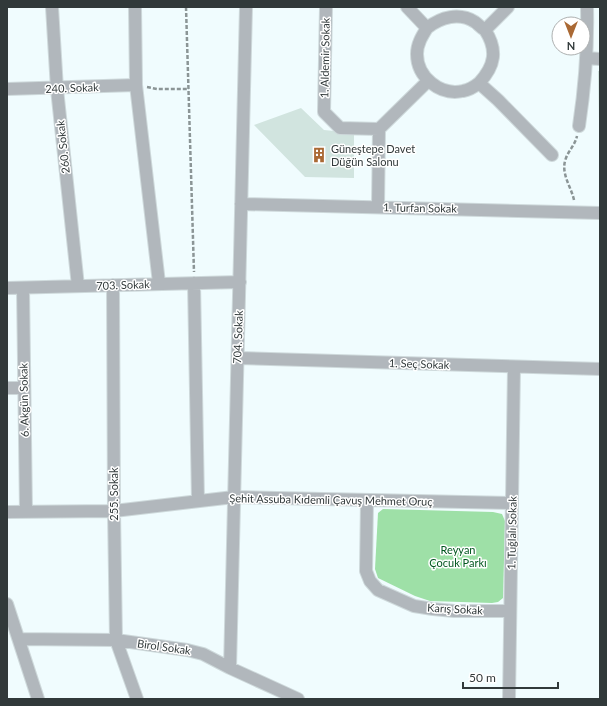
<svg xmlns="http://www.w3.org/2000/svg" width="607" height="706" viewBox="0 0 607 706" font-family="Lato,sans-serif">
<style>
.green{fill:#9ee0a7}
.building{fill:#d1e4df}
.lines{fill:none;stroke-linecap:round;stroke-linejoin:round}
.minor-casing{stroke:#ced9db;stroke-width:14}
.path{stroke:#8b9596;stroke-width:2.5;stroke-dasharray:4 2;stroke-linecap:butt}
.minor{stroke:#b1b7bc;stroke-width:12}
.labels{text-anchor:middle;stroke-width:3;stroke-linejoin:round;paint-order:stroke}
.street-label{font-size:11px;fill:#31393a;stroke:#fff}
.poi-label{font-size:11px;fill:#31393a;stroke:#fff;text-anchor:start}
.park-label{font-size:11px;fill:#00561e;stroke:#fff}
</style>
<rect width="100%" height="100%" fill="#f0fcfe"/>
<!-- green -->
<path class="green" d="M383,509l110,3 9,2 3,7 -2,77 -5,4 -6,1 -62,-2 -15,-5 -37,-18 -3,-9 3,-56z"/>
<!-- building -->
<path class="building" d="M598,71h2v51h-1z
M301,108l23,22 30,3v45l-49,-1 -51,-52z"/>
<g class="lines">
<defs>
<path id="minor" d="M52,7l5,82 21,197
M135,7l1,78 23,198
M326,7l-2,105 16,16 39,1 -1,78
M407,7l20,21c-5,8 -10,16 -10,26 0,23 23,42 46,37 6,-1 11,-4 16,-8l19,17 54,55
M427,28c14,-11 32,-16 48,-6 3,2 6,6 10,8
M586,58l14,1
M479,83c16,-17 19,-33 6,-53l23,-23
M7,89l129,-4
M579,126c6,-40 9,-79 8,-119
M379,129l49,-48
M241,204l359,9
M194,283l4,218
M113,285l1,226 2,129 21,59
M7,288l233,-6
M23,288l3,224
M238,358l362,11
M7,388h17
M367,500l-1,71 4,10 8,9 36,16 19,3 21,2h56
M7,512l107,-1 120,-14 278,6
M7,604l31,95
M19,639l97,1 71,10 16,4 27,14 68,31
M230,668l16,-661
M509,699l5,-332"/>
</defs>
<!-- minor casing -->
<use href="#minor" class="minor-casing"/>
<!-- path -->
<path class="path" d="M186,7l8,265
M147,87l10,2h32
M574,200c-3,-14 -14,-27 -8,-42 3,-8 9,-13 11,-22"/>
<!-- minor -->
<use href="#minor" class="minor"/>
</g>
<!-- icons -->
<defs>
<symbol id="building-bare" viewBox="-9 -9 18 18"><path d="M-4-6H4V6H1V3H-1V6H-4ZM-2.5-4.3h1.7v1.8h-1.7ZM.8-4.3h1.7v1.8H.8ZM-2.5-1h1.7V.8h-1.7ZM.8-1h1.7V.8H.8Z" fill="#aa6934" stroke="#fff" stroke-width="2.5" paint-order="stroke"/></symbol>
</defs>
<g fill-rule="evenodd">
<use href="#building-bare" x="308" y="144" width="22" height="22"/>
</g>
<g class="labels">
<!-- street labels -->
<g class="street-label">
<text transform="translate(325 58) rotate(-89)" y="4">1. Aldemir Sokak</text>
<text transform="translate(72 88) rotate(-2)" y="4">240. Sokak</text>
<text transform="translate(63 147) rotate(-96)" y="4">260. Sokak</text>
<text transform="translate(420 208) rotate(1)" y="4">1. Turfan Sokak</text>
<text transform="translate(123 285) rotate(-2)" y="4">703. Sokak</text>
<text transform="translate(238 337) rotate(-88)" y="4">704. Sokak</text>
<text transform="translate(419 364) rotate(2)" y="4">1. Seç Sokak</text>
<text transform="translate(24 400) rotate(-91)" y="4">6. Akgün Sokak</text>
<text transform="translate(114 494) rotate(-90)" y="4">255. Sokak</text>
<text transform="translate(331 500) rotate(1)" y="4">Şehit Assuba Kıdemli Çavuş Mehmet Oruç</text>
<text transform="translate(512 533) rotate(-89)" y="4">1. Tuğlalı Sokak</text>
<text transform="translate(455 609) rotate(3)" y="4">Karış Sokak</text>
<text transform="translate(164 647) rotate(8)" y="4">Birol Sokak</text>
</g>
<!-- poi labels -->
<g class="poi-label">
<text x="331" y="153">Güneştepe Davet<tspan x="331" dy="13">Düğün Salonu</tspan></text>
</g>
<!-- park labels -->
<g class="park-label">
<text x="458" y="554">Reyyan<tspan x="458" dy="13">Çocuk Parkı</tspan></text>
</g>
</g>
<!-- border -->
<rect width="607" height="706" fill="none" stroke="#31393a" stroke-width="16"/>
<!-- north arrow -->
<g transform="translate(571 36) rotate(180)"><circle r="19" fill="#ffffff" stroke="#adb0b0"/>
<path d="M0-3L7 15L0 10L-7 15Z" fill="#aa6934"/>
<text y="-6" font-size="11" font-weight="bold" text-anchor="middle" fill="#31393a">N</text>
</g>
<!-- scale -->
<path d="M463 682v6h95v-6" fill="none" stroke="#31393a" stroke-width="2"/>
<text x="469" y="682" font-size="12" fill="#31393a" stroke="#ffffff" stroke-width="3" paint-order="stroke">50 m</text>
</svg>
